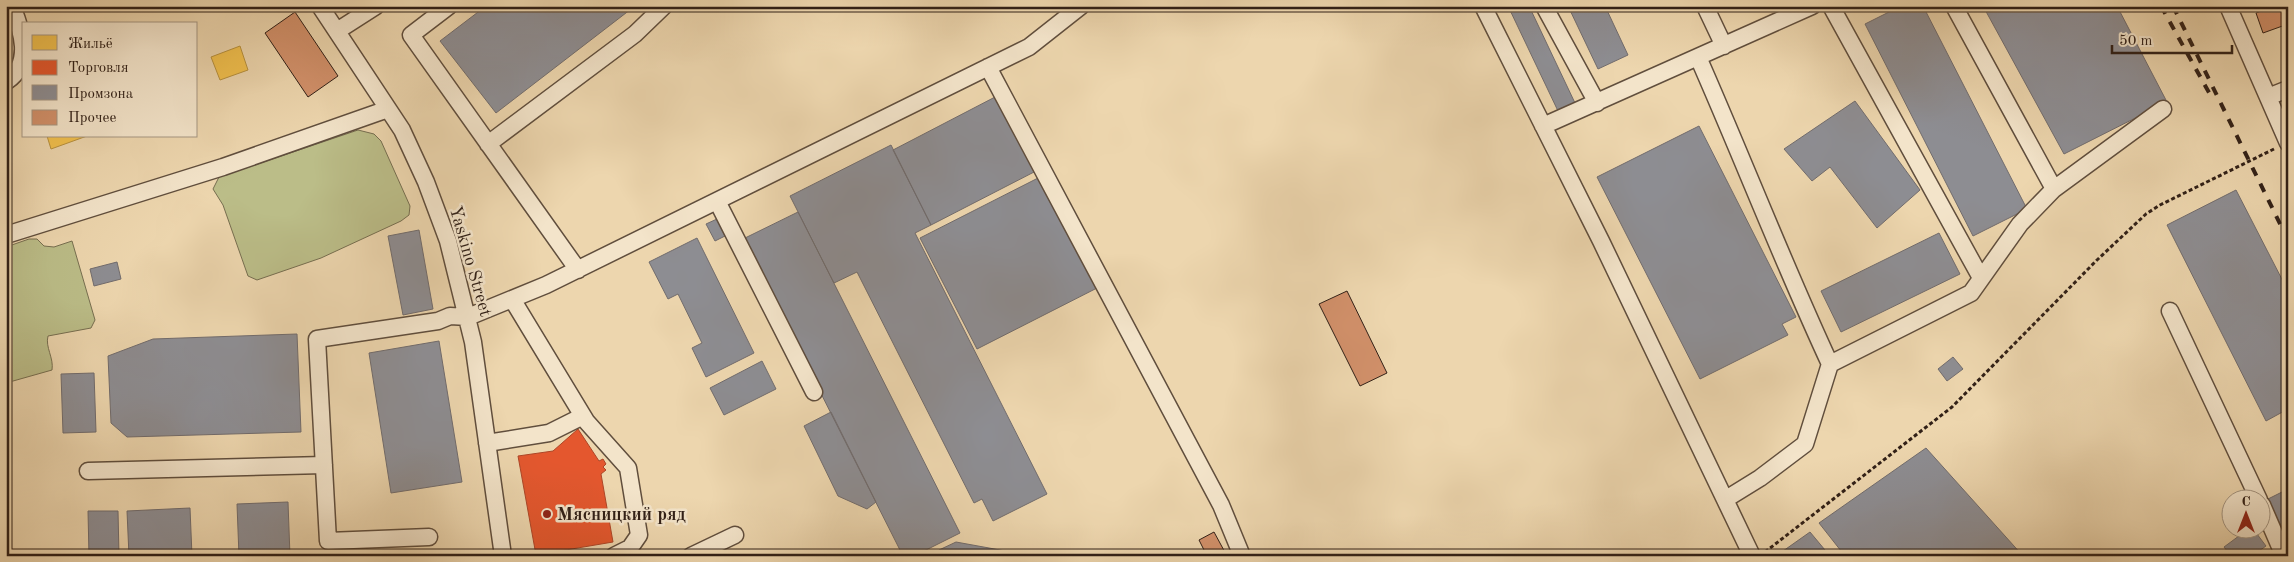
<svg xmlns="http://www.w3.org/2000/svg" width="2294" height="562" viewBox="0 0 2294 562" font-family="'Old Standard TT',serif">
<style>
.green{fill:#bbbd88;stroke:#766e50}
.homes{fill:#f2c14e;stroke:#b8913e}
.shops{fill:#e4572e;stroke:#ae4627}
.industry{fill:#8d8d92;stroke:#716c6d}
.building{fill:#d1906a;stroke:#312017}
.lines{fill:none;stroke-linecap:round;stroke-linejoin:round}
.minor-casing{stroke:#604e3d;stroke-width:19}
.path{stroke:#312017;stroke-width:3;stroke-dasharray:4 2.5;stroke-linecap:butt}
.minor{stroke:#f3e4ca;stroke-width:16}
.rail{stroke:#312017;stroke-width:4;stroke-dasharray:9 9;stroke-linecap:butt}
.poi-dot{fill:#8f2418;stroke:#f3e4ca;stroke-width:2}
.labels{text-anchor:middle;stroke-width:5;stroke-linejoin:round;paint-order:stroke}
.street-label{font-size:18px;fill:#312017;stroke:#f3e4ca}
.poi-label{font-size:18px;font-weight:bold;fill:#312017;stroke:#f3e4ca;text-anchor:start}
</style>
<rect width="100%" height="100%" fill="#edd6ae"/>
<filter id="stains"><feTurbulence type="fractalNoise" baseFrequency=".004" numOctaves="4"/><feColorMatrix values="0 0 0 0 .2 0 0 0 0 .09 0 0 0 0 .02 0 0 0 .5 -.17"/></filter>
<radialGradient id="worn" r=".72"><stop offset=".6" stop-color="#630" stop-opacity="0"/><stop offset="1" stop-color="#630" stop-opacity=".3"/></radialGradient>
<!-- green -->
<path class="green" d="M358,130l16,4 7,7 29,65 -1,9 -8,6 -80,37 -64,22 -9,-4 -25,-71 -10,-16 6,-12z
M29,239h8l7,7 10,1 18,-6 23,79 -4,8 -43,8c-3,11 6,22 4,34l-46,13v-65c8,-23 0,-48 0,-71z"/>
<!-- homes -->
<path class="homes" d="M240,46l8,24 -28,10 -9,-23z
M47,136h40l-36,13z"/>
<!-- shops -->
<path class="shops" d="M578,429l21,32 4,-2 3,5 -3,3 3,3 -5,4 12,68 -77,13 -18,-99 35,-5z"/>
<!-- industry -->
<path class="industry" d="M486,6h149l-139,107 -56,-72z
M1508,6h21l46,97 -17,8z
M1568,6h37l23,49 -30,14z
M1901,6h22l104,203 -54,27 -108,-212z
M1983,6h134l50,96 -103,52z
M997,96l39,75 -105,54 -38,-75z
M1855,101l65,89 -43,38 -47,-61 -18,14 -28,-32z
M1699,126l97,191 -14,7 6,11 -88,44 -103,-202z
M891,145l40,80 -16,8 132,261 -54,27 -11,-22 -8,4 -117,-231 -23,11 -44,-87z
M1042,176l57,111 -122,62 -57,-111z
M2236,190l52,101v118l-22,12 -99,-196z
M798,212l162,321 -46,23h-11l-160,-317z
M717,219l8,17 -10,5 -9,-17z
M419,230l14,79 -30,6 -15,-79z
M1939,233l21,41 -119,58 -20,-41z
M697,238l57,115 -48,24 -14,-29 10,-5 -24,-49 -10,5 -19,-37z
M117,262l4,17 -27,7 -4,-17z
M297,334l4,98 -174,5 -16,-14 -3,-67 45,-17z
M439,341l23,141 -71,11 -22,-140z
M1953,357l10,12 -16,12 -9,-12z
M762,361l14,28 -52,26 -14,-27z
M94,373l2,59 -33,1 -2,-59z
M831,412l45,90 -9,7 -29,-13 -34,-70z
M1926,448l97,108h-178l-26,-33z
M2288,489v51l-20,-41z
M288,502l2,54h-51l-2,-52z
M190,508l2,48h-63l-2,-45z
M88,511h30l1,45h-30z
M2247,530h7l12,16 -14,10h-21l-7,-9z
M1810,532l20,24h-54z
M956,542l77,14h-95l1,-6z
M1064,552l133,1v3h-133z"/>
<!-- building -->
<path class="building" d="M2275,6h13v18l-25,9 -7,-20z
M295,12l43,64 -30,21 -43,-64z
M1347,291l40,82 -27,13 -41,-82z
M1214,532l13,24h-20l-8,-16z"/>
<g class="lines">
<defs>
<path id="minor" d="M320,6l82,124 24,52 22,59 25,101 30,214
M449,6l-38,29 167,235
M1483,6l118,235 151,315
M1544,6l53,97
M1705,6l19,40
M1831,6l150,272
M1954,6l100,183
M2228,6l60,137
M337,31l39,-25
M1698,57c45,102 85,206 132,307
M988,67l233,438 21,51
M7,81c26,-18 15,-50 5,-75
M2268,97l20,-8
M1543,126l269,-120
M488,144l147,-110 29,-28
M717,201l97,191
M6,235l217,-68 165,-58
M512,299l74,122 42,47 11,67 -9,13 -16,8
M2170,311l89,189
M487,443l62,-10 34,-17
M88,471l236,-6
M1726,499l34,-21 45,-34 25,-80 141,-71 49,-69 34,-35 109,-80
M2262,505l22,51
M429,537l-101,4 -11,-202 121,-18 12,-5 18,1 78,-32 483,-238 52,-41
M691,556l44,-21"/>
</defs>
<!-- minor casing -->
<use href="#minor" class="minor-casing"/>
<!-- path -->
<path class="path" d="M1765,552l187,-145 145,-147 49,-46 14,-9 114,-56"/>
<!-- minor -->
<use href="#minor" class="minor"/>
<!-- rail -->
<path class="rail" d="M2161,6l51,92
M2173,6l115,234"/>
</g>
<!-- markers -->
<circle class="poi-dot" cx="547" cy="514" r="5"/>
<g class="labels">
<!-- street labels -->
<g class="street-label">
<text transform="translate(471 261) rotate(74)" y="6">Yaskino Street</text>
</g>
<!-- poi labels -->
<g class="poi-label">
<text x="557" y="520">Мясницкий ряд</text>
</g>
</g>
<!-- margin -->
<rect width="2294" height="562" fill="none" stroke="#edd6ae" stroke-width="25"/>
<rect x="8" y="8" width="2279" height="547" fill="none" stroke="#312017" stroke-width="2.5"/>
<rect x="12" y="12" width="2269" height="537" fill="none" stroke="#312017"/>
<!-- legend -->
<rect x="22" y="22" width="175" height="115" fill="#f3e4ca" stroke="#a59682"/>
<rect x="32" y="35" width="25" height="15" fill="#f2c14e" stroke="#a59682"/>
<text x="68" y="48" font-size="15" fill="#312017">Жильё</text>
<rect x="32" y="60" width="25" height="15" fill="#e4572e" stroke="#a59682"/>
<text x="68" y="72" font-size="15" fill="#312017">Торговля</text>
<rect x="32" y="85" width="25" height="15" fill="#8d8d92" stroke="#a59682"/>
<text x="68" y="98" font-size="15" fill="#312017">Промзона</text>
<rect x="32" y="110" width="25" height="15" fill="#d1906a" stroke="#a59682"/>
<text x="68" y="122" font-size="15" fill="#312017">Прочее</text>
<!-- north arrow -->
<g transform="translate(2246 514)"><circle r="24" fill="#f3e4ca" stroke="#a59682"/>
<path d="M0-4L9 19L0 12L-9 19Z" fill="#8f2418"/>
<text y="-8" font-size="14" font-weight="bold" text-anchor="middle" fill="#312017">С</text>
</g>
<!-- scale -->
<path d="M2112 45v8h120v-8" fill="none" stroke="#312017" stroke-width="2.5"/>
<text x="2119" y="45" font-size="15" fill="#312017" stroke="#f3e4ca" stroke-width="4" paint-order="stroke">50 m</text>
<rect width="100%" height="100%" filter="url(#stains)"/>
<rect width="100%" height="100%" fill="url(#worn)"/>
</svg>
